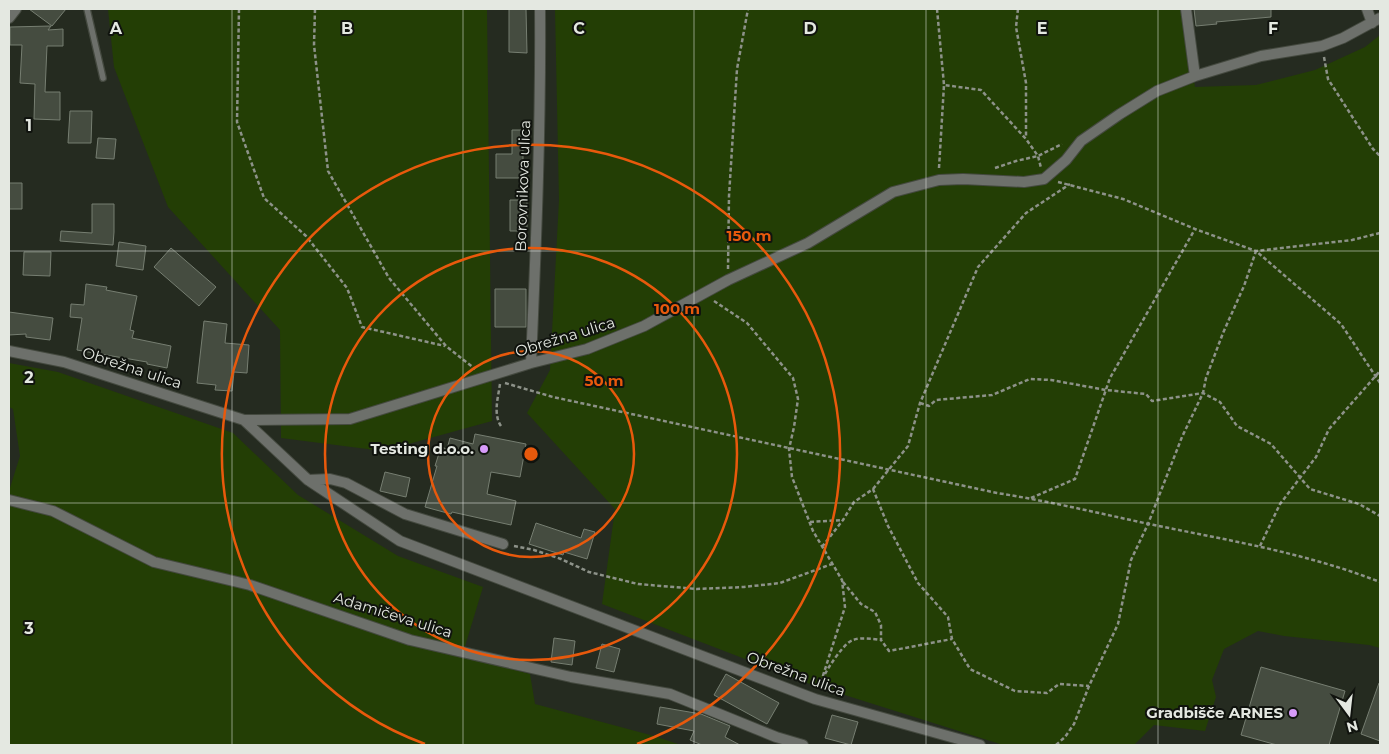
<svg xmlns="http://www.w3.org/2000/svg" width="1389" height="754" viewBox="0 0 1389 754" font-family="Montserrat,sans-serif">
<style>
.green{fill:#233e05}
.building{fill:#454c40;stroke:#767e71}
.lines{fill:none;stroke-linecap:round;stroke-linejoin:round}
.service-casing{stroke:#44493f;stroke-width:8}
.minor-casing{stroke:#44493f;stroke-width:12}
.path{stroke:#8d9289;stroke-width:2.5;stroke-dasharray:4 2.5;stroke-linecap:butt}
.service{stroke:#6d706b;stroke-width:5.5}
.minor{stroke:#6d706b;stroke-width:10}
.grid{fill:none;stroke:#e4e8e1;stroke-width:1;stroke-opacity:0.55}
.ring{fill:none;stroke:#e8590c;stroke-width:2.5}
.poi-dot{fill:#d79bf9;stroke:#10130e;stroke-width:2}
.labels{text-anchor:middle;stroke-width:4;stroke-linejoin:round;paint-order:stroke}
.street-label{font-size:15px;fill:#e4e8e1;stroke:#10130e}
.poi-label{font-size:15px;font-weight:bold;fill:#e4e8e1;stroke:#10130e;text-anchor:end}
.grid-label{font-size:16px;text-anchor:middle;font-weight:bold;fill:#e4e8e1;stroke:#10130e;stroke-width:4;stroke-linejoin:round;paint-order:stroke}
.centre{fill:#e8590c;stroke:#10130e;stroke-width:2.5}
.ring-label{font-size:15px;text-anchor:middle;font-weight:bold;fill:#e8590c;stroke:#10130e;stroke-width:4;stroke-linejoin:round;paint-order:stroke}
</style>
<rect width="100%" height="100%" fill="#252b20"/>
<!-- green -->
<path class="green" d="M108,9h379l5,412 -109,30 -102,-13 -1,-108 -112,-123 -54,-140z
M555,9h628l12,78 61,-2 59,-15 50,-23 15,-12v613l-11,-3 -85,-9 -26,-5 -34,18 -12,31 4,17 -11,34 -51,-6 -20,20h-131l-193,-61 -208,-80 13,-95 -88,-96 23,-43 9,-170z
M9,363l49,9 175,61 65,62 100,61 85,31 -21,69 68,18 5,30 119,32 27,9h-672v-254l11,-35 -7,-47 -4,-2z"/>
<!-- building -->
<path class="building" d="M29,9h37l-14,17z
M509,9h17l1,44 -18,-1z
M1194,9h77v8l-55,5 1,2 -21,2z
M51,26l-3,4 15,-1v17h-16l-2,46h15v28l-26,-1 1,-35 -15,-1 2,-38h-12v-18z
M70,111h22l-1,32h-23z
M512,130h11v48h-27v-24h16z
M98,138l18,1 -2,20 -18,-1z
M9,183h13v26h-13z
M510,200h17v31h-17z
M92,204h22v28l-1,13 -53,-4 1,-10 31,2z
M119,242l27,4 -3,24 -27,-4z
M171,248l45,39 -17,19 -45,-39z
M24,252h27l-1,24 -27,-1z
M86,284l21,3 -1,3 31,6 -7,34 4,1 -2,7 39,8 -4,22 -20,-4v-2l-70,-12 5,-32 -12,-1 1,-13 13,1z
M495,289h31v38h-31z
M9,312l44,6 -3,22 -24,-3v-3l-17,1z
M204,321l23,3 -2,19 24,2 -2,28 -13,-1 -2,19 -17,-1 1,-5 -19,-2z
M475,434l51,10 -6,33 -29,-5 -4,22 29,7 -5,24 -59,-13 -1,2 -26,-7 12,-41h-2l6,-19 6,2 3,-11 23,6z
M385,472l25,6 -4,19 -26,-6z
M536,523l45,15 3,-9 11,3 -8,27 -23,-7 -1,3 -34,-11z
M554,638l21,3 -3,24 -21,-3z
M602,644l18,5 -6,23 -18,-4z
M1261,667l84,24 -16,54h-52l-36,-10z
M726,674l53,29 -12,21 -53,-29z
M1379,683l1,1v57l-19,-7z
M660,707l41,7 29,12 -5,11 15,8h-38l-12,-5 4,-9 -37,-7z
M832,715l26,7 -7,23 -26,-7z"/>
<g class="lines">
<defs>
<path id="service" d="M87,9l16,69"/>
<path id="minor" d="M1186,9l9,67
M1367,9l5,14
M9,18l7,-9
M9,351l55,11 180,58 106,-1 181,-56 56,-14 57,-23 84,-46 80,-37 85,-51 46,-12 24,-1 61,3 20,-3 22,-19 15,-19 39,-27 37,-23 38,-15 66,-20 61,-10 21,-8 37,-20
M531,363c5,-118 10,-236 9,-354
M244,420l64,60 92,61 415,158 165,46
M308,480l22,-1 16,4 59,31 98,30
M9,500l44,11 101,51 96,23 160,55 161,37 99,17 106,43 27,8"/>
</defs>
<!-- service casing -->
<use href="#service" class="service-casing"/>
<!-- minor casing -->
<use href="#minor" class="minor-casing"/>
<!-- path -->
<path class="path" d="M239,9l-2,113 27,76 42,38 41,52 15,39 83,19
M315,9l-1,36 14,126 61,107 57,68 29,23
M937,9l7,76 37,5 45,49 12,17 3,12
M1018,9l-2,18 10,56v55
M1324,57l4,22 45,70 7,7
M939,168l5,-83
M995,168l21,-7 22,-5 24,-12
M1058,182l65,17 72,30 61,22 96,-11 28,-7
M728,269l1,-73 8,-127 11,-60
M714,301l33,22 46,55 5,21 -4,28 -5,22 3,28 21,54 29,49 3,27 -26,81
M505,383l48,14 444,96c51,8 101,20 152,31 78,16 157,29 231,58
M500,384c-2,14 -7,30 1,42
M920,403l9,3 7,-6 56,-5 38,-16 21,1 55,10 40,4 6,7 51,-8 17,9 17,24 34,18 39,45 49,15 21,12
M873,489l35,-43 12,-43 58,-136 48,-54 44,-29
M1031,498l44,-19 35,-101 85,-149
M810,522l33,-2
M514,546l20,4 27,9 28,13 49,12 59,5 47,-2 36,-4 52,-19
M1260,546l20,-42 36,-47 13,-28 51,-58
M822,547l21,-27 11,-18 19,-13 15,37 30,57 30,34 4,22 18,30 45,22 32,2 12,-9 30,2
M843,582l18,22 14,8 6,13v15l8,11 63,-12
M825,674c4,-8 20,-32 28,-34 8,-3 20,-1 28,0
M1056,745l9,-8 9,-13 15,-38 29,-62 13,-64 17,-36 34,-87 21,-44 3,-15 17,-45 21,-47 12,-35 85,73 39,59"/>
<!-- service -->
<use href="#service" class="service"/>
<!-- minor -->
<use href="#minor" class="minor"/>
</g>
<!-- grid -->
<path class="grid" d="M232,9v736M463,9v736M694,9v736M926,9v736M1158,9v736M9,251h1371M9,503h1371"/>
<!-- distance rings -->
<g class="ring">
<circle cx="531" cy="454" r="103"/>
<circle cx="531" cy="454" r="206"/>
<path d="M425 744A309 309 0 1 1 637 744"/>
</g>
<!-- markers -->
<g class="poi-dot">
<circle cx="484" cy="449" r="5"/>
<circle cx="1293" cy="713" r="5"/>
</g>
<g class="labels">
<!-- street labels -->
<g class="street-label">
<text transform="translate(523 186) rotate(-88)" y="5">Borovnikova ulica</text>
<text transform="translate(565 337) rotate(-17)" y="5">Obrežna ulica</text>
<text transform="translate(132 368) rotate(18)" y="5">Obrežna ulica</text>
<text transform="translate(393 615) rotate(17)" y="5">Adamičeva ulica</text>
<text transform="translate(796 674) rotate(20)" y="5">Obrežna ulica</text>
</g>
<!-- poi labels -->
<g class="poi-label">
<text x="474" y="454">Testing d.o.o.</text>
<text x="1283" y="718">Gradbišče ARNES</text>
</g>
</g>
<g class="grid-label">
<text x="116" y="34">A</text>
<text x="347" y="34">B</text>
<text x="579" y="34">C</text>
<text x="810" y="34">D</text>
<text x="1042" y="34">E</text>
<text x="1273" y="34">F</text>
<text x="29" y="131">1</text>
<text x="29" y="383">2</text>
<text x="29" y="634">3</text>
</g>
<circle cx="531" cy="454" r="8" class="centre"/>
<g class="ring-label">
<text x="749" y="241">150 m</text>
<text x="677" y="314">100 m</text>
<text x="604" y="386">50 m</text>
</g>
<!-- border -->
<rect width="1389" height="754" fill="none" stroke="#e4e8e1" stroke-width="20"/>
<!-- north arrow -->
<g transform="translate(1349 714) rotate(165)" stroke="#10130e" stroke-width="4" paint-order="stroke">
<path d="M0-4L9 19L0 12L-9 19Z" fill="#e4e8e1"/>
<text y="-8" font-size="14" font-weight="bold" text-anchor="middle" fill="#e4e8e1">N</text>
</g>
</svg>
